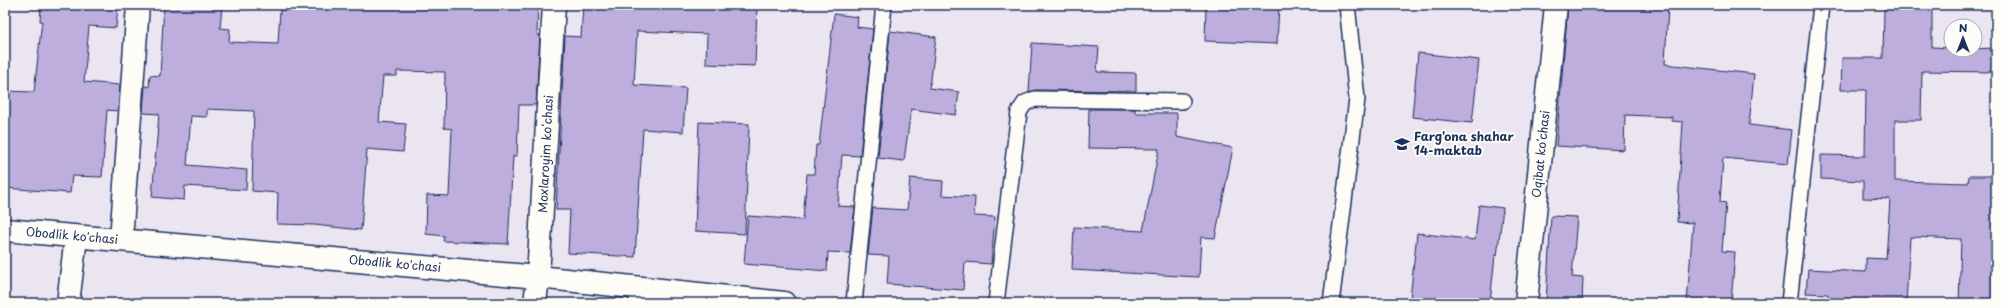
<svg xmlns="http://www.w3.org/2000/svg" width="2001" height="308" viewBox="0 0 2001 308" font-family="'Playpen Sans',sans-serif">
<style>
.building{fill:#beaede;stroke:#1b2f5e}
.lines{fill:none;stroke-linecap:round;stroke-linejoin:round}
.service-casing{stroke:#1b2f5e;stroke-width:18}
.minor-casing{stroke:#1b2f5e;stroke-width:25}
.service{stroke:#fdfcf7;stroke-width:15}
.minor{stroke:#fdfcf7;stroke-width:22}
.labels{text-anchor:middle;stroke-width:4;stroke-linejoin:round;paint-order:stroke}
.poi-label{font-size:12px;font-weight:bold;fill:#1b2f5e;stroke:#fdfcf7;text-anchor:start}
.street-label{font-size:12px;fill:#1b2f5e;stroke:#fdfcf7}
</style>
<rect width="100%" height="100%" fill="#eae5f0"/>
<filter id="ink" filterUnits="userSpaceOnUse"><feTurbulence type="fractalNoise" baseFrequency=".025" numOctaves="2"/><feDisplacementMap in="SourceGraphic" scale="8" xChannelSelector="R" yChannelSelector="G"/><feConvolveMatrix kernelMatrix="1 2 1 2 8 2 1 2 1" color-interpolation-filters="sRGB"/></filter>
<g filter="url(#ink)">
<!-- building -->
<path class="building" d="M41,5h77l-2,23 -27,-2 -5,56 36,3 -2,26 -11,-1 -5,67 -30,-1 -2,17 -65,-5v-97l29,1 8,-71h-2z
M164,5h58l-2,23 10,1 -1,13 49,2 2,-34h11v-5h247l-1,30h3l-4,70h-17l-2,51h-4l-5,88 -65,-3 1,-5 -18,-2 1,-39 22,1 3,-67 -8,-1 1,-56 -48,-1v5h-14l-4,46 27,2 -3,28 -36,-3 -6,81 -47,-5 -37,-1 1,-31 -26,-2 2,-80 -47,-2v8l-16,-1 -4,49 60,5 -1,20 -61,-4 -1,14 -32,-3 7,-83 -16,-1 2,-27 4,1 1,-12 10,1z
M583,5h174l-2,61 -49,-2 1,-30 -70,-3 -3,54 52,3 -3,44 -40,-3 -8,128 -67,-4 2,-43h-14l9,-174 16,1z
M1206,5h73l-2,39 -72,-3z
M1568,5h100l-3,59 89,10 -5,51 43,5 -4,34 -65,-6 -3,44 6,1 -4,48 13,1 -4,51h-44l6,-80 -16,-1 6,-100 -11,-1v-4l-47,-2 -1,35 -68,-4z
M1884,8l48,1v38l19,1v2l43,-2v24l-72,-1 -1,49h-26v61l73,2 1,-7h27v127h-37l2,-64 -51,-2 -4,66h-78v-9l-22,-1 2,-24 58,3v-14l20,1 4,-60 -27,-1v-17l-42,-2v-24l44,1 1,-66h-25l1,-32h41z
M834,14l24,3 -1,10 16,2 -13,127 -18,-1 -4,51 17,1 -5,46 -22,-1 -1,19 -83,-7 4,-48 55,4 4,-46h7l2,-29h3z
M890,31l46,6 -6,51 29,4 -3,23 -45,-6 -7,52 -26,-3z
M1032,43l67,4 -2,25 39,1v18l-101,-1 -6,2z
M1418,53l61,7 -7,63 -60,-6z
M1089,109h46v4h42v24l56,11 -18,90 -14,-1 -2,40 -127,-7 2,-43 69,4 16,-82 -71,-1z
M699,122l50,2 -4,110 -50,-3z
M910,178l33,3 -1,14 33,2 -1,19 21,1 -4,47 -26,-2 -2,28 -76,-6 2,-28 -21,-1 5,-47 34,2z
M1479,205l24,3 -6,48 -2,-1 -5,48 -37,-3v3h-5l-38,-4 7,-66 58,7z
M1551,216l26,1 -5,60 11,1 -1,25h-36z"/>
<g class="lines">
<defs>
<path id="service" d="M637,303l1,-15
M854,303l30,-298
M996,303l23,-191 6,-9 10,-4 147,2
M1331,303l26,-204 -10,-94
M1789,303l32,-298"/>
<path id="minor" d="M5,230l533,47 246,26
M121,240l17,-235
M68,303l8,-66
M535,303l3,-26 16,-272
M1526,303l30,-298"/>
</defs>
<!-- service casing -->
<use href="#service" class="service-casing"/>
<!-- minor casing -->
<use href="#minor" class="minor-casing"/>
<!-- service -->
<use href="#service" class="service"/>
<!-- minor -->
<use href="#minor" class="minor"/>
</g>
</g>
<!-- icons -->
<defs>
<symbol id="school-bare" viewBox="-9 -9 18 18"><path d="M0-5L7-2L0 1L-7-2ZM-4 1L0 2.5L4 1V4Q0 6-4 4Z" fill="#1b2f5e" stroke="#fdfcf7" stroke-width="2.5" paint-order="stroke"/></symbol>
</defs>
<g fill-rule="evenodd">
<use href="#school-bare" x="1391" y="133" width="22" height="22"/>
</g>
<g class="labels">
<!-- poi labels -->
<g class="poi-label">
<text x="1414" y="141">Farg'ona shahar<tspan x="1414" dy="14">14-maktab</tspan></text>
</g>
<!-- street labels -->
<g class="street-label">
<text transform="translate(546 154) rotate(-87)" y="4">Moxlaroyim koʻchasi</text>
<text transform="translate(1541 154) rotate(-84)" y="4">Oqibat koʻchasi</text>
<text transform="translate(72 236) rotate(5)" y="4">Obodlik ko'chasi</text>
<text transform="translate(395 264) rotate(5)" y="4">Obodlik ko'chasi</text>
</g>
</g>
<!-- margin -->
<rect width="2001" height="308" fill="none" stroke="#fdfcf7" stroke-width="20"/>
<rect x="10" y="10" width="1981" height="288" fill="none" stroke="#1b2f5e" stroke-width="1.5" filter="url(#ink)"/>
<!-- north arrow -->
<g transform="translate(1963 38)"><circle r="19" fill="#fdfcf7" stroke="#a3aaba"/>
<path d="M0-3L7 15L0 10L-7 15Z" fill="#1b2f5e"/>
<text y="-6" font-size="11" font-weight="bold" text-anchor="middle" fill="#1b2f5e">N</text>
</g>
</svg>
